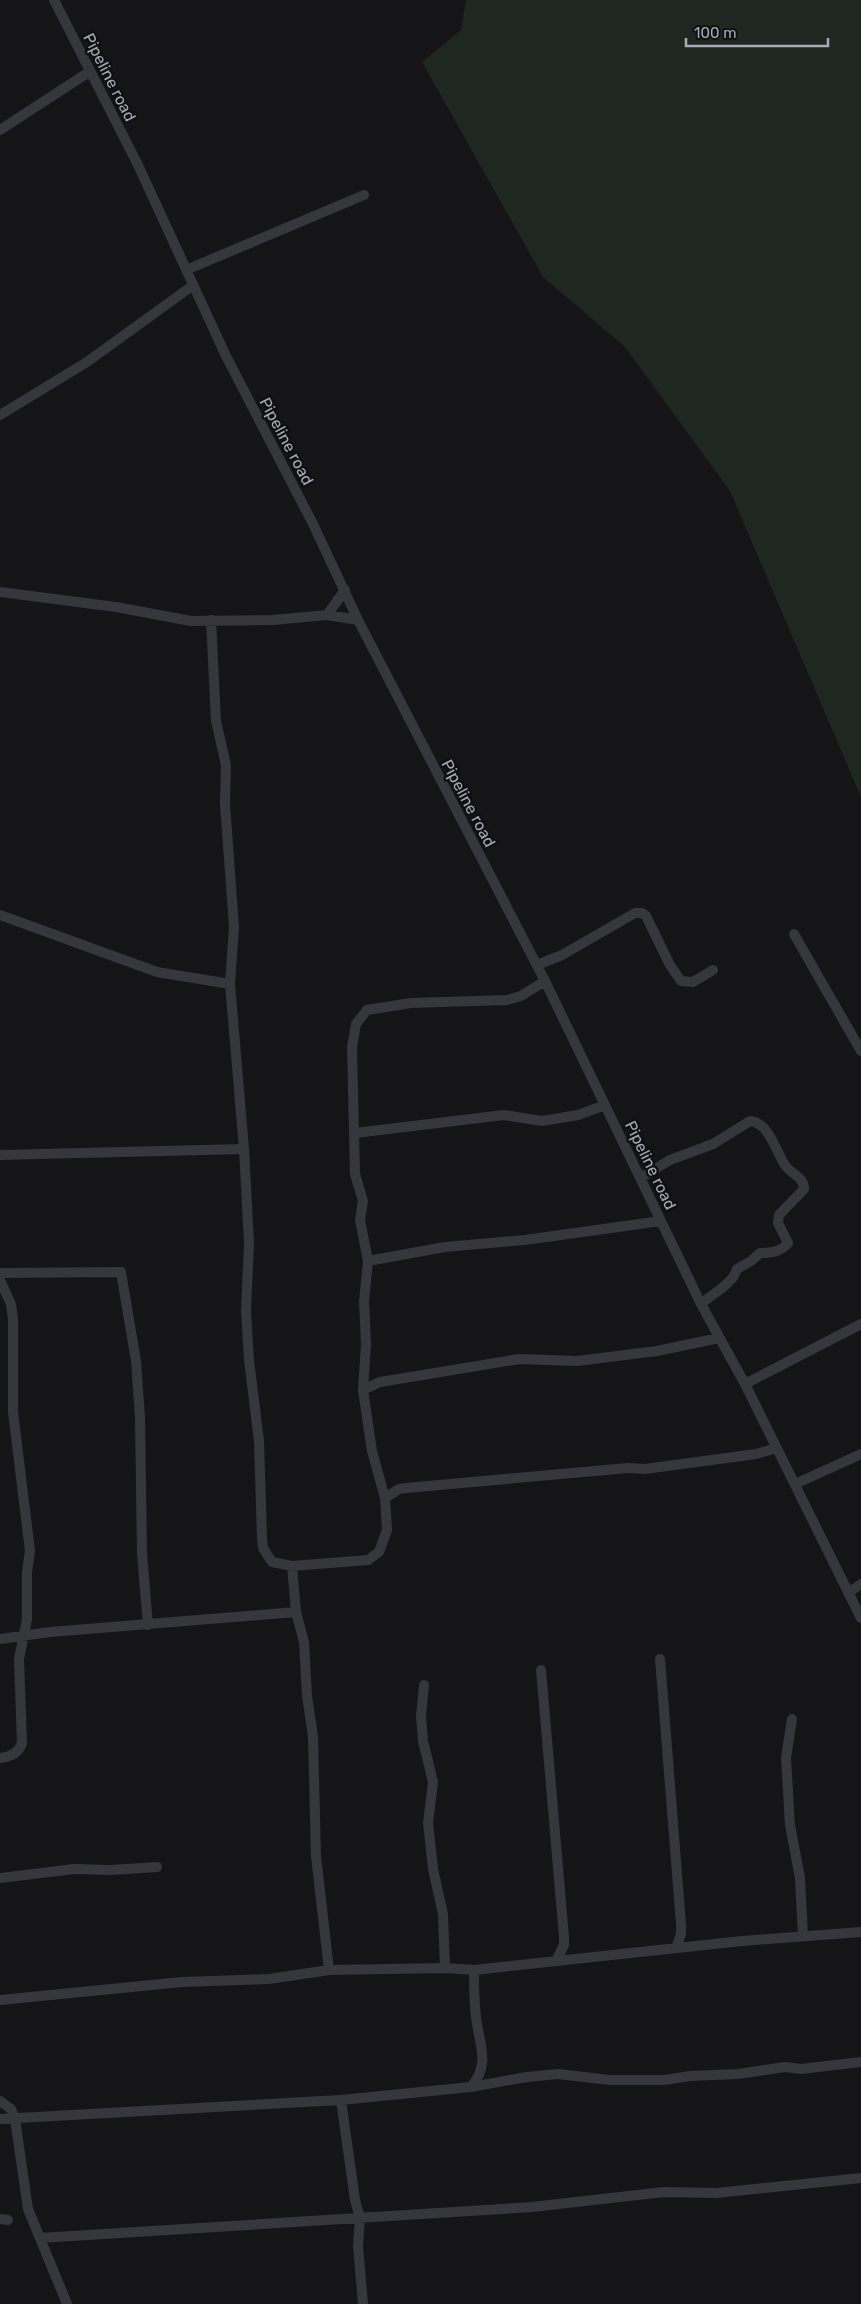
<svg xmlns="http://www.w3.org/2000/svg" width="861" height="2304" viewBox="0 0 861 2304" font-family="Rubik,sans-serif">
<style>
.green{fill:#1f2721}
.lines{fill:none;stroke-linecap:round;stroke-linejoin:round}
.street{stroke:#36373c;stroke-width:10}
.labels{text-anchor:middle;stroke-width:5;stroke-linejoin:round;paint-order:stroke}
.street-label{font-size:16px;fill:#a7abb7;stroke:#101012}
</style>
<rect width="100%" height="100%" fill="#151517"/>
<!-- green -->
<path class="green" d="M466,0h395v797l-131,-306 -105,-144 -82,-70 -121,-215 39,-32z"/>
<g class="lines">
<!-- street -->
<path class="street" d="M54,0l84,165 88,191 87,168 45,96 187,361 156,323 44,80 116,234
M0,130l89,-58
M186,270l178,-75
M0,415l87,-53 105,-76
M0,592l116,15 75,14 82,-1 54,-5 31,5
M327,615l18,-25
M211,620l5,101 10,44 -1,39 9,123 -4,57 14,165 5,94 -3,67 3,50 10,81 3,97 1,10 9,14 20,4 76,-6 11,-8 8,-22 -2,-32 -13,-47 -9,-61 3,-45 -2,-44 4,-40 -8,-41 3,-19 -8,-27 -3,-127 4,-23 11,-14 44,-7 96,-3 14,-4 24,-15
M0,915l157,57 73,12
M794,934l67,117
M537,965l25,-10 73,-42h7l4,3 24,49 11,16 12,1 20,-12
M355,1133l149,-18 38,6 36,-6 27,-10
M0,1155l244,-6
M640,1178l30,-18 43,-16 37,-23c19,1 26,31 35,44 6,9 19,12 19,24l-25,26 -1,8 10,20c-7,9 -17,10 -28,10l-9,8 -14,8c-4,15 -25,25 -36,35
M368,1261l77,-14 80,-7 136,-19
M0,1273l121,-1 15,89 4,56 2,137 6,71
M0,1280l11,24 2,15v93l17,139 -3,21v47l-8,40 3,84c-3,10 -12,14 -22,15
M745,1384l116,-60
M363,1390l17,-8 139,-23 58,2 80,-10 62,-13
M795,1484l66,-30
M385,1498l14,-9 7,-1 222,-20 17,1 111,-15 21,-6
M292,1566l4,46 8,30 3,54 6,40 3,120 13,114
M848,1593l13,-9
M0,1639l50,-7 246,-20
M660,1659l21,265v10l-5,14
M541,1670l23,267v8l-7,14
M424,1685l-3,31 2,25 10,41 -5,41 5,46 10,45 2,54
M792,1719l-6,39 4,67 10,53 3,58
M0,1878l74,-9 37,1 46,-3
M0,2000l182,-18 87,-3 60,-9 116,-2 29,2 268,-29 119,-9
M471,2087c20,-23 8,-43 5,-70 -2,-16 -2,-32 -2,-47
M341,2100l14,100 5,18 -2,28 5,58
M0,2101l11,8 4,10 13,90 39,95
M0,2119l341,-19 130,-13 56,-10 31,-3 52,6h54l26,-4 48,-2 47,-7 16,2 60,-7
M0,2219l8,1
M40,2238l492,-31 132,-15 52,1 145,-15"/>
</g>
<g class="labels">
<!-- street labels -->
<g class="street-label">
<text transform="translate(110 77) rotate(63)" y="6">Pipeline road</text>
<text transform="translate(287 441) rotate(62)" y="6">Pipeline road</text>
<text transform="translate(469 803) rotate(62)" y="6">Pipeline road</text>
<text transform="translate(651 1165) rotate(64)" y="6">Pipeline road</text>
</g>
</g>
<!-- scale -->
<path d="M686 38v8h142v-8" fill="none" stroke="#a7abb7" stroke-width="2.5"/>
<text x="694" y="38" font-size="15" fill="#a7abb7" stroke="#101012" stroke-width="4" paint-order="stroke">100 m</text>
</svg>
